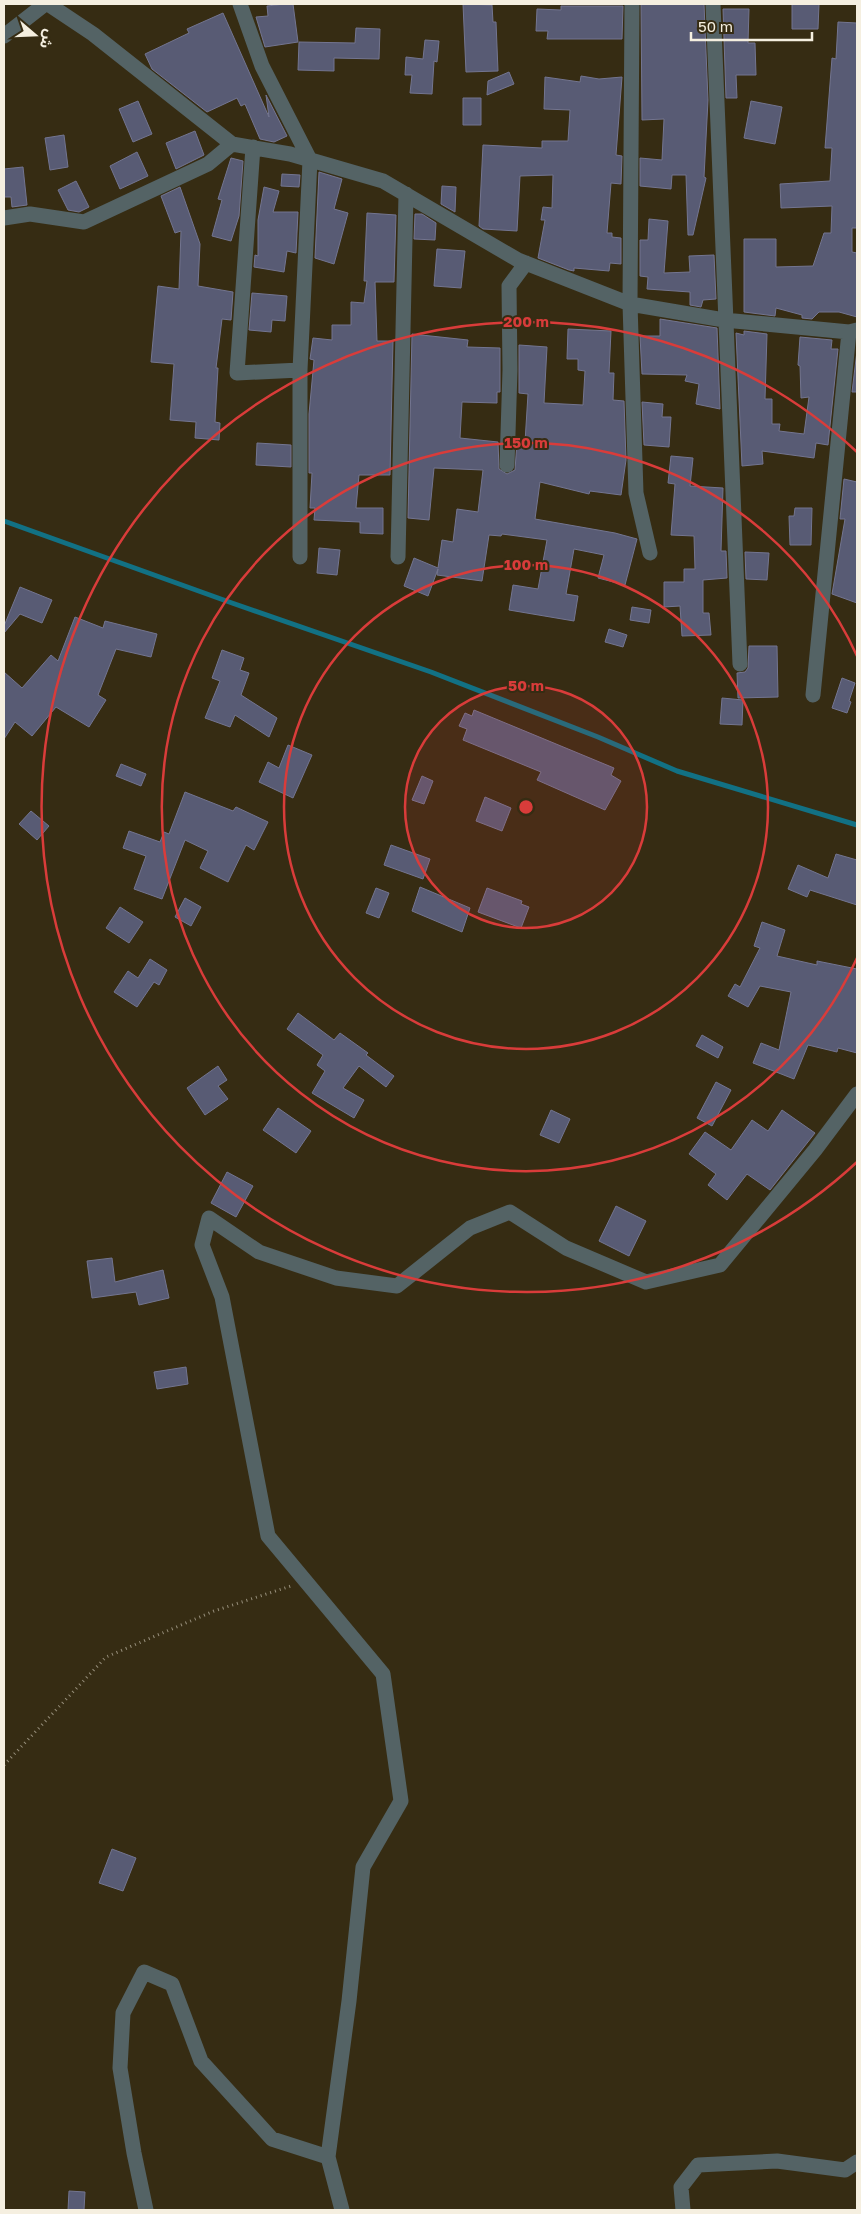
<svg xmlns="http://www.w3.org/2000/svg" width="861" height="2214" viewBox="0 0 861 2214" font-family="'Golos Text','Noto Sans Arabic',sans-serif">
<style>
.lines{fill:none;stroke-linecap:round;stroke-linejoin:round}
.stream{stroke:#127184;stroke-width:5}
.building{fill:#585b74;stroke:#737590}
.path{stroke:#978f7b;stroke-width:3;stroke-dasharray:1 4;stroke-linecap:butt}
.minor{stroke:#546365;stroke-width:15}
.ring{fill:none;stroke:#d93c3a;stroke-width:2.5}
.centre{fill:#d93c3a;stroke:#362c13;stroke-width:2.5}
.ring-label{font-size:15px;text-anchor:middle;font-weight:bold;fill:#d93c3a;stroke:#362c13;stroke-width:4;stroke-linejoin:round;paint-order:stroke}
</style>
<rect width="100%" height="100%" fill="#362c13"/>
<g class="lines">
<!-- stream -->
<path class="stream" d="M4,521l228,82 199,69 167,65 79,34 180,54"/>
</g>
<!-- building -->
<path class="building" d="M285,4h8l5,38 -33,5 -9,-30 12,-1 -1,-10z
M463,4l29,1 1,17h3l2,49 -32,1z
M641,4h63l4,96 -4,77 2,1 -13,57h-5l-2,-60h-14l-1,14 -31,-3v-28l22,2 2,-41 -22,1z
M792,4h27l-1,25h-26z
M561,6h62l-1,33h-75l1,-8h-12l1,-22 24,1z
M723,9h26l-1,34h7l1,32h-20l1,23h-11z
M223,13l46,104 -3,-22 21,41 -13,6 -14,-3 -15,-35 -4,2 -4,-8 -30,14 -55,-43 -7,-15 44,-21 -2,-4z
M838,22l19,1v205h-5v24l5,1v64l-18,-5h-20l-7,7 -10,-1v-3l-26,-7 -1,8 -31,-4v-73h32v28l37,-1 11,-33h7l1,-27 -51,2 -1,-24 50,-3 2,-33h-7l7,-90 4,1z
M356,28l24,1 -1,30 -45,-1v13l-36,-1 1,-28 56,1z
M425,40l14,1 -2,21 -3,-1 -2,33 -22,-1 2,-18h-7l1,-18 17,2z
M509,72l5,12 -27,11 1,-14z
M581,76l18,3 23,-2 -6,78 6,1 -1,28 -10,-1 -4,50h5v4l9,1v26l-11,-1 -1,8 -35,-3v3l-5,-1 -31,-12 7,-38h-4l2,-13 9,1 1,-33 -33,1 -3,55 -34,-2 -4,-3 4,-81 59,3v-7h26l2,-31 -26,-1 1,-32 35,5z
M463,98h18v27h-18z
M138,101l14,33 -19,8 -14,-33z
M751,101l31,6 -7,37 -31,-6z
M195,131l9,24 -28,14 -10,-26z
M64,135l4,32 -18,3 -5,-32z
M137,152l11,24 -28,13 -10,-23z
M231,158l12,3 -4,55 -8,25 -19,-5 10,-36 -4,-1z
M23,167l4,38 -15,2 -1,-10h-7v-28z
M319,172l23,7 -8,30 14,4 -14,51 -19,-6z
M282,174l18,1 -1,12 -18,-1z
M76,181l13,26 -10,5 -11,-2 -10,-20z
M442,186l14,1 -1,25 -14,-8z
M180,187l20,57 -2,42 35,6 -2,28 -9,-1 -6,49h2l-3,54 5,1 -1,17 -24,-2 1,-16 -26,-2 4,-56 -23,-2 7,-76 21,3 2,-58 -6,2 -14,-37z
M264,187l15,4 -6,21h25l-2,41 -9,-2 -3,21 -30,-5 1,-12 3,1v-36z
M367,213l29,2 -2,67h-19l2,59h16l-3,134h-31l-3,33h27v26l-23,-1v-11l-46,-2 1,-12h-5l2,-35h-3v-59l5,-54 -4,-1 3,-21 19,2v-15h19v-23l13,1 3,-22h-3z
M415,214h7l14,9 -1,17 -21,-1z
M649,219l19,2 -4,52 26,-1 -1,-16 25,-1 2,44 -13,1 -2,7 -11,-2v-13l-43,-3 1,-12 -8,-1v-36h8z
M437,249l28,2 -4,37 -27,-2z
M252,293l35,3 -2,25 -13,-1 -1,12 -22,-2z
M660,319l57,9 3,81 -24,-5 3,-20 -14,-3 2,-6 -45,-1 -2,-38h20z
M568,329l43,2 -2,42h5l-1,27 11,1 2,59 -5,35 -31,-4 -1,3 -49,-12 -5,37 80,14 22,6 -12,46 -27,-7 6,-23 -30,-6 -8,45 12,2 -4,25 -65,-11 4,-25 25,4 9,-49 -45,-6 -1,2 -12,-1 -7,46 -45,-6 1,-6 -10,27 -24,-10 10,-28 24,10 4,-28 11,2 4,-33 21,3 5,-42 -49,-2 -5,52 -21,-2 4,-184 56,6 -1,7 33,1v44h-3v11l-35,-1 -2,36 38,4 1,27 8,5 8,-4 2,-28h8l3,-48 -9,-1v-48l28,2 -3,56 39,2 2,-34 -7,-1v-11h-11z
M744,331l23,3 -2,65h7v25h8l-1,7 25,3 5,-37 -8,1 -1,-32 -2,-1 2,-28 32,3 -1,9h7l-10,96 -12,-2 -2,15 -52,-7 1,13 -21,2 -6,-133 8,2z
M857,351v41h-5z
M642,402l21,2 -1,13h9l-2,30 -25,-2z
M257,443l34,2v22l-35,-2z
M671,456l22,2 -3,28 33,2 -2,63h5l1,27 -24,2v33h6l2,22 -29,1 -2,-30 -16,1v-25h20v-13h11l-1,-33 -23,-1 4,-51 -7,-1z
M844,479l13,3v121l-25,-9 13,-75h-5z
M795,508h17l-1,37h-21l-1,-29h5z
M319,548l21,2 -3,25 -20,-2z
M745,552l24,1 -2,27 -21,-1z
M20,587l32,13 -10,23 -22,-9 -16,19v-7z
M632,607l19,3 -2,13 -19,-3z
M75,617l28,11 2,-7 52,13 -6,23 -35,-8 -18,46 8,5 -17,27 -33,-20 -24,29 -17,-14 -11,17v-67l18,16 29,-33 7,6z
M609,629l18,6 -4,12 -18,-5z
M749,646h28l1,51 -40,1 -1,-25 8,-1 3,-4z
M222,650l22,8 -4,12 9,3 -8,22 36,23 -8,19 -34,-22 -5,12 -25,-9 15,-37 -8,-3z
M842,678l13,5 -6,18 2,1 -4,11 -15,-5z
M722,698l21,2 -1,25 -22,-1z
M474,710l140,58 -3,7 10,6 -16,29 -68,-30 4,-8 -78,-32 4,-11 -8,-3 6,-13 7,3z
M288,745l24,10 -19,43 -34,-16 9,-20 11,6z
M121,764l25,10 -5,12 -25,-10z
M422,776l11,5 -9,23 -12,-4z
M185,792l48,19 3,-4 32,15 -14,28 -8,-5 -18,37 -28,-14 8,-17 -23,-11 -23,59 -28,-10 12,-33 -23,-8 6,-17 31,11 4,-10 5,2z
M485,797l26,11 -9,23 -26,-10z
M31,811l18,15 -12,14 -18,-16z
M391,845l39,14 -7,20 -39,-14z
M836,854l21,6v45l-47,-15 -3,7 -19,-8 10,-24 30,13z
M420,887l50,21 -8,24 -50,-21z
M376,888l13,5 -10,25 -13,-5z
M487,888l35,13 -1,3 8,3 -8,21 -43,-16z
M185,898l16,9 -10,19 -16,-9z
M120,907l23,15 -14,21 -23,-15z
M762,922l23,8 -8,26 40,9v-4l40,8v84l-19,-5 -1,4 -29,-7 -14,34 -41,-16 8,-20 18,7 12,-58 -31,-6 -12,21 -20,-11 7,-12 5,3 20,-39 -6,-2z
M150,959l17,11 -8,15 -5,-3 -17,25 -23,-15 14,-21 10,7z
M298,1013l36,27 6,-7 28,20 -2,2 28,21 -8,11 -27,-21 -16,22 21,12 -10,18 -42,-25 13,-22 -8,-6 6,-10 -36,-26z
M702,1035l21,12 -5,11 -22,-12z
M218,1066l9,14 -9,6 10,13 -23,16 -18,-27z
M716,1082l15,8 -19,36 -15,-8z
M278,1108l33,23 -15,22 -33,-23z
M551,1110l19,9 -11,24 -19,-8z
M782,1110l33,23 -45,57 -23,-16 -20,26 -19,-15 8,-11 -27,-20 16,-22 26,18 21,-30 16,11z
M227,1172l26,14 -17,31 -25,-14z
M616,1206l30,15 -17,35 -30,-15z
M112,1258l3,24 48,-12 6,28 -30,7 -3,-13 -44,6 -5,-37z
M186,1367l2,17 -31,5 -3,-17z
M112,1849l24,9 -13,33 -24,-8z
M69,2191l16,1 -1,18h-16z"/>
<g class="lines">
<!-- path -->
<path class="path" d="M4,1765l102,-108 108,-46 77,-25"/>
<!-- minor -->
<path class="minor" d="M48,4l45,30 139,110 58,10 93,27 135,79 112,44 94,16 125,12 8,-2
M240,4l22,62 48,94 -10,210v187
M632,4l-2,300 6,189 14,60
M713,4l27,660
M4,36l41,-32
M253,147l-16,226 63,-3
M4,218l26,-4 54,8 124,-58 24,-20
M507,465l3,-95 -1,-84 17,-23
M398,557l8,-363
M813,695l36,-363
M146,2210l-12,-57 -14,-85 3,-55 21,-41 28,12 29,77 71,78 56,18
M342,2210l-14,-53 21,-156 14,-134 38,-66 -18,-127 -115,-138 -46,-239 -20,-52 7,-27 50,34 77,26 61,8 73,-58 40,-16 56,36 80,34 74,-17 95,-115 42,-56
M683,2210l-2,-23 17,-22 79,-4 68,9 12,-8"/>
</g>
<!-- distance rings -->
<circle cx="526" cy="807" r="121" fill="#d93c3a" fill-opacity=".12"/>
<g class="ring">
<circle cx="526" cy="807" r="121"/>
<circle cx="526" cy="807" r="242"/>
<path d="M857 958A364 364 0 1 1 857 656"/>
<path d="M857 1162A485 485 0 1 1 857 452"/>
</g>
<circle cx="526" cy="807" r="8" class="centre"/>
<g class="ring-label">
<text x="526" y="327">200 m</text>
<text x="526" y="448">150 m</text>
<text x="526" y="570">100 m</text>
<text x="526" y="691">50 m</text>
</g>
<!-- border -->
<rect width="861" height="2214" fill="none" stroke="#f5efe0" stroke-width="10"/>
<!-- north arrow -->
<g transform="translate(35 35) rotate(109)" stroke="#362c13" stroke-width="4" paint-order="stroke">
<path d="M0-4L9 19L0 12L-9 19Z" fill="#f5efe0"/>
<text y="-8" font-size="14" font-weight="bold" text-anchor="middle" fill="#f5efe0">ش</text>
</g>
<!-- scale -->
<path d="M691 32v8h121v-8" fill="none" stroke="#f5efe0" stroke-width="2.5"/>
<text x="698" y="32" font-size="15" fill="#f5efe0" stroke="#362c13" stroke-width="4" paint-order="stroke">50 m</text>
</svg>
